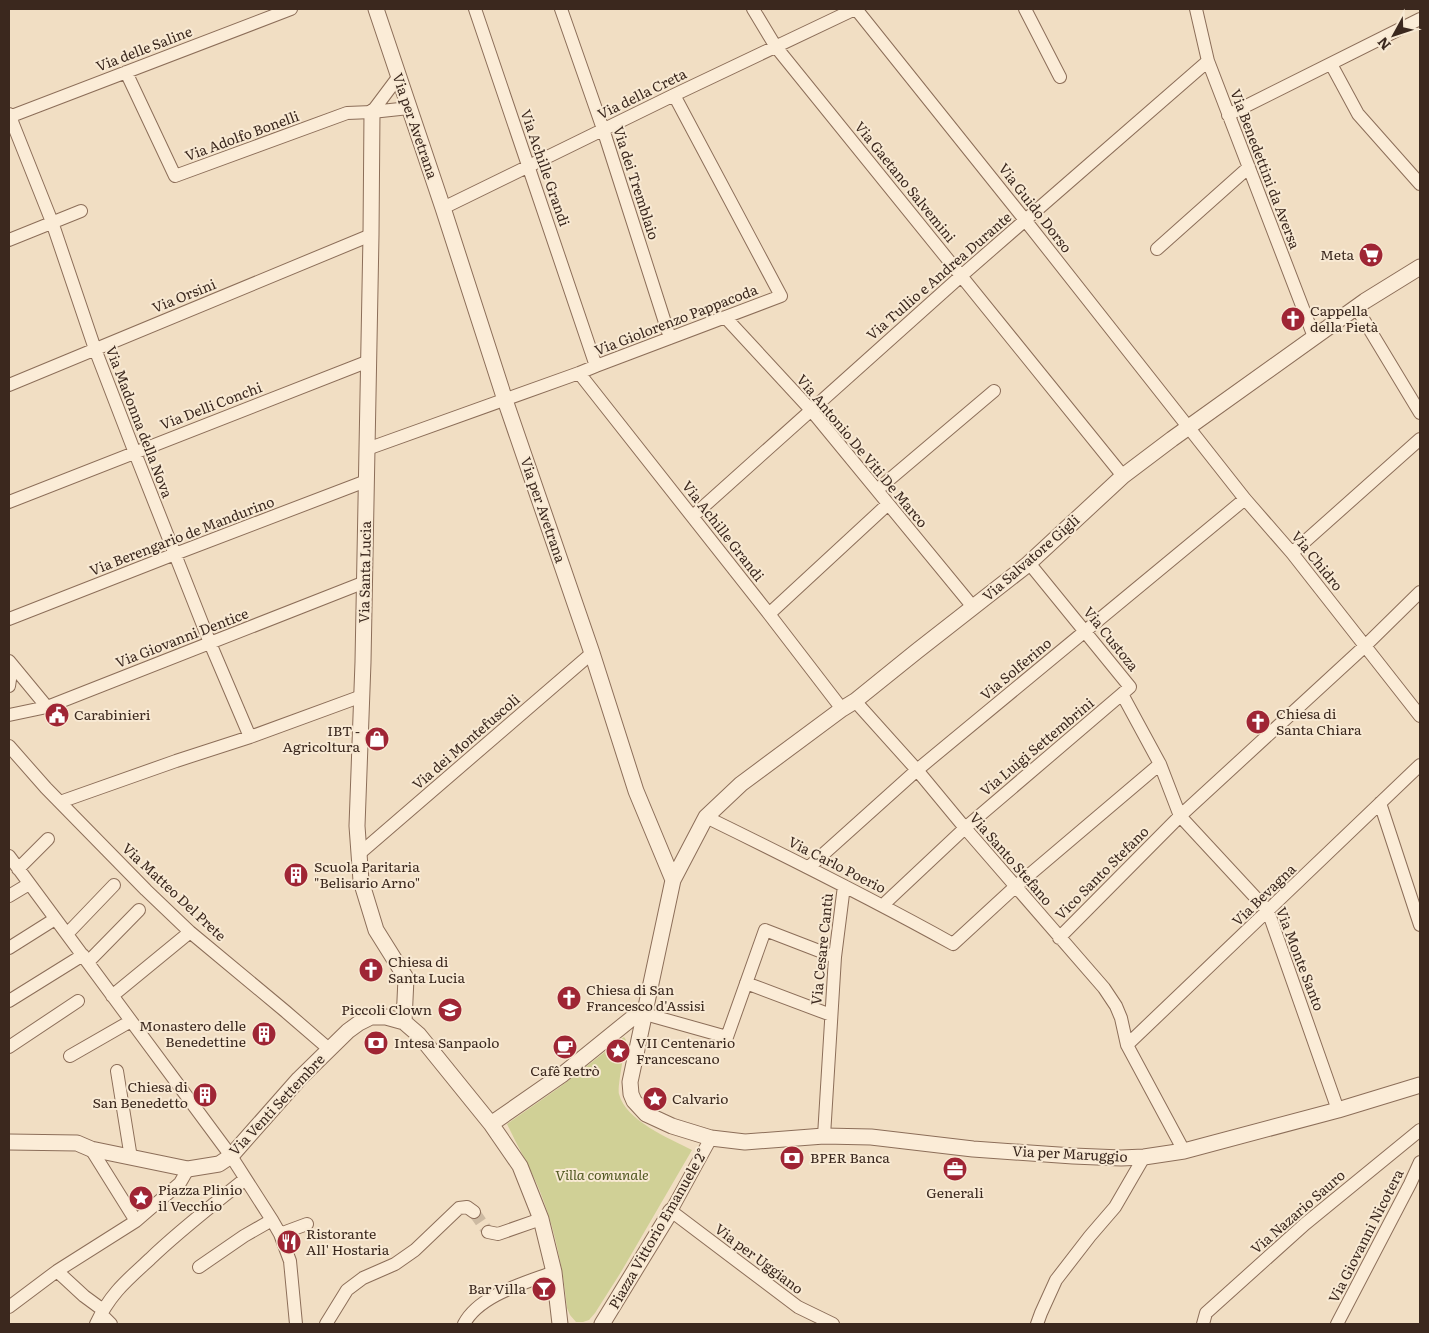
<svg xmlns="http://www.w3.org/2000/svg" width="1429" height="1333" viewBox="0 0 1429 1333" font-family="Literata,serif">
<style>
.green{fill:#d0d096}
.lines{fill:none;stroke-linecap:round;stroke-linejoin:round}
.minor-tunnel{stroke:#cdbaa2;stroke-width:12;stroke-dasharray:12 6;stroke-linecap:butt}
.minor-casing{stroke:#8c6e59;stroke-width:14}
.tertiary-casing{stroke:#8c6e59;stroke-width:17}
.minor{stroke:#fbecd7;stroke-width:12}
.tertiary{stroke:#fbecd7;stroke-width:15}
.labels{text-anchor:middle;stroke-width:4;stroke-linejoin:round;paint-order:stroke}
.street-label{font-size:14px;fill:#3b281e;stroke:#f8e9d3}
.poi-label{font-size:14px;fill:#3b281e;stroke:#f8e9d3;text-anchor:start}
.park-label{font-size:14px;font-style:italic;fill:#525923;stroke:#f8e9d3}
</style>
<rect width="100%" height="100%" fill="#f1dec3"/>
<!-- green -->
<path class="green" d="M624,1037l2,3c-1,10 -9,47 -7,54 7,27 50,44 73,56l-71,122 -26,41 -6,7 -6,2h-7l-6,-7 -3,-7c-4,-41 -14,-88 -31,-126 -9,-19 -20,-39 -29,-58l53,-37z"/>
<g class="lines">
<!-- minor-tunnel -->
<path class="minor-tunnel" d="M474,1212l14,20"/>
<defs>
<path id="minor" d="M475,9l121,357
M561,9l42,120 67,209
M753,9l23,38 347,429
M856,9l169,211 220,279 47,54 128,163
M1025,9l35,68
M1196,9l12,52 106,276
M1331,64l27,50 62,70
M126,72l49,104 172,-63 25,-1
M399,76l-27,36 37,-4
M9,114l43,108 43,127 40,104 75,190 40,94
M1228,115l192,-96
M9,117l282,-108
M443,208l231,-113 181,-86
M9,240l72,-29
M1157,249l92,-82
M1356,307l64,106
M725,317l86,93 162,197
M579,373l190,241 73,95
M9,385l362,-150
M367,449l212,-76 17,-7 185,-70 -107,-201
M877,490l117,-99
M9,502l360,-141
M693,516l268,-240 247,-215
M1292,553l128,-114
M1029,563l101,124 -8,7 38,70
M769,614l119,-110
M9,619l166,-65 191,-73
M9,661l38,46
M9,686l3,-20
M855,701l62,69 48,58 139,160 12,18 5,12 6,27 57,106
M9,715l38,-8 318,-125
M9,746l37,42 100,102 44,42 95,79 44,38
M60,802l116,-41 74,-24 112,-41
M1380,803l40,122
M706,817c84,41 166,82 247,127l62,-57 145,-123 20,52 -121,122
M359,854l233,-201
M9,856l222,300 41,64 8,14 10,27 6,63
M809,867l108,-97 328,-271
M18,869l30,-30
M9,896l20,-12
M883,905l82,-77 157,-134
M67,934l47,-49
M9,948l46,-29
M88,962l51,-52
M746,983l85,32
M112,996l78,-64
M9,1001l74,-46
M645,1014l82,23 38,-107 70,27
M1127,1045l293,-280
M9,1047l69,-46
M70,1056l61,-35
M117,1071l14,87
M1338,1110l-70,-199 -88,-95 185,-170 55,-54
M824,1136l11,-179 9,-71
M711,1138l-40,73 127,96 35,17
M91,1149l45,72
M488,1232l10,2 43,-15
M280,1234l27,-10
M199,1267l45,-31 28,-16
M57,1271l27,25 19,14
M9,1307l48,-36 79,-50 44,-38 8,-14
M101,1314l10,10
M96,1324c14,-30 30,-43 54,-65 30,-29 63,-54 95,-80
M326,1324l21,-34 16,-12 32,-14 20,-14 44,-42 8,-1 7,5
M464,1324c15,-29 61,-41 90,-52
M1037,1324l4,-11 15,-33 34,-44 25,-29 29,-50
M1203,1324l3,-11 99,-89 115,-94
M1337,1324l73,-140 10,-22"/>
<path id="tertiary" d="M376,9l67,199 62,192 87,253 44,138 37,89
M372,112l-1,123 -8,427 -6,164 4,55 15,49 30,48 -2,44
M1420,267l-55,34 -193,138 -49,37 -96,89 -110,86 -62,50 -13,8 -101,75 -35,33 -33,63 -43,202 1,12 3,7 12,13 26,12 39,12 34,4 79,-6 47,1 102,12 100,7 48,2 23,-1 40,-6 154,-41 82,-25
M491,1124l72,-50 68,-55 14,-5
M9,1142l68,1 14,6 97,20 31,-5 12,-8 68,-77 49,-48 11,-8 12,-6h15l18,5 15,13 72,89 29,42 21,53 13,53 6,52
M602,1324l69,-113"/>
</defs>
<!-- minor casing -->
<use href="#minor" class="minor-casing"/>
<!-- tertiary casing -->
<use href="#tertiary" class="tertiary-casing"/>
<!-- minor -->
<use href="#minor" class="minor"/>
<!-- tertiary -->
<use href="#tertiary" class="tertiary"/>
</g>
<!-- icons -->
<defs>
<symbol id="supermarket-disc" viewBox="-11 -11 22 22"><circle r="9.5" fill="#9f2534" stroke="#f8e9d3"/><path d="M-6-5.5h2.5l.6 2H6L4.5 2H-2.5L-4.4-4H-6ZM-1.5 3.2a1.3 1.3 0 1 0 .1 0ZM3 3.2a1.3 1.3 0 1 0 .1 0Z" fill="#fff"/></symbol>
<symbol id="church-disc" viewBox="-11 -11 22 22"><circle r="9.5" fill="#9f2534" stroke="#f8e9d3"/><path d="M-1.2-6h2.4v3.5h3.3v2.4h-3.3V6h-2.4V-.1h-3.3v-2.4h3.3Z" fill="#fff"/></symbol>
<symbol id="civic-disc" viewBox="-11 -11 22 22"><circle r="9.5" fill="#9f2534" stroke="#f8e9d3"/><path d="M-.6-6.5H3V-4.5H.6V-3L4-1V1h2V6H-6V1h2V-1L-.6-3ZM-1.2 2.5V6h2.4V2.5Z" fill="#fff"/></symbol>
<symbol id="shop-disc" viewBox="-11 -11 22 22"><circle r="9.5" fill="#9f2534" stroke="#f8e9d3"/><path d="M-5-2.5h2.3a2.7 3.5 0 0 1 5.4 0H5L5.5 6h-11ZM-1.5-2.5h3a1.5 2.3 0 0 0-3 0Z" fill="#fff"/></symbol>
<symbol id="building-disc" viewBox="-11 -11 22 22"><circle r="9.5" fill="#9f2534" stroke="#f8e9d3"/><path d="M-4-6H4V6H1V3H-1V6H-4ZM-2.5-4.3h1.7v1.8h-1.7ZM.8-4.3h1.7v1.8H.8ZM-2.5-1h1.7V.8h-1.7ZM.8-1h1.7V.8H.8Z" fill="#fff"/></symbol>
<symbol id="school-disc" viewBox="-11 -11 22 22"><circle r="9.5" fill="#9f2534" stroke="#f8e9d3"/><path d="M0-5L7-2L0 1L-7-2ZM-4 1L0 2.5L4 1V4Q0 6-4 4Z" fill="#fff"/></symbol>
<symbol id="bank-disc" viewBox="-11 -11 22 22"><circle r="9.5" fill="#9f2534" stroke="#f8e9d3"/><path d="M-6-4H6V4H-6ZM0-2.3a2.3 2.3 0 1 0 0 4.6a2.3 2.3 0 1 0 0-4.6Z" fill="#fff"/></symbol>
<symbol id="cafe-disc" viewBox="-11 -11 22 22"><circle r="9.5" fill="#9f2534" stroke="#f8e9d3"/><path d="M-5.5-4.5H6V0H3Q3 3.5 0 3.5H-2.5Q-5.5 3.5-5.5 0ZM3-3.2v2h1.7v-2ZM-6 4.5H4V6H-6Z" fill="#fff"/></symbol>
<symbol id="sight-disc" viewBox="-11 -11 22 22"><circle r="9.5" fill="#9f2534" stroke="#f8e9d3"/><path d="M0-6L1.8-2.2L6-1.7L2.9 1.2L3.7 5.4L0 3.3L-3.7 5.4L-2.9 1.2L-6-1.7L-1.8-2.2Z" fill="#fff"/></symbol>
<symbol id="office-disc" viewBox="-11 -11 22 22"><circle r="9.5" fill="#9f2534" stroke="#f8e9d3"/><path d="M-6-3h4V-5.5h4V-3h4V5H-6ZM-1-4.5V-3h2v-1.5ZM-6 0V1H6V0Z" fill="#fff"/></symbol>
<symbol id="restaurant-disc" viewBox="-11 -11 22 22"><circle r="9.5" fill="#9f2534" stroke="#f8e9d3"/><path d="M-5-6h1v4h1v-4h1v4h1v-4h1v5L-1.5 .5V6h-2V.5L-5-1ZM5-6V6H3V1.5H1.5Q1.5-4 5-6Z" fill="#fff"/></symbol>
<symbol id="bar-disc" viewBox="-11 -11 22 22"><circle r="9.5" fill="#9f2534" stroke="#f8e9d3"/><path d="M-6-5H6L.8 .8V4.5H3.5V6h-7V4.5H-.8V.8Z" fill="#fff"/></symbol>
</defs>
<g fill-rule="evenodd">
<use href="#supermarket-disc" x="1357" y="241" width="28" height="28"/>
<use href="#church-disc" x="1279" y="305" width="28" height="28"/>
<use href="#civic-disc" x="43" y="701" width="28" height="28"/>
<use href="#church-disc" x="1244" y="708" width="28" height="28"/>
<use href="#shop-disc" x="363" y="725" width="28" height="28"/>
<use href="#building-disc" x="282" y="861" width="28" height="28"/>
<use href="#church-disc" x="357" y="956" width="28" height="28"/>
<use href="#church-disc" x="555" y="984" width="28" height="28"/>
<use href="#school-disc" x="436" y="996" width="28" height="28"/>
<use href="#building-disc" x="250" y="1020" width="28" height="28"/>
<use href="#bank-disc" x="362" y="1029" width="28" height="28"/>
<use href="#cafe-disc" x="551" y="1033" width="28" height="28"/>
<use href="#sight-disc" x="604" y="1037" width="28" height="28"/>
<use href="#building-disc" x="191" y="1081" width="28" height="28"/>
<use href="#sight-disc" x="641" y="1085" width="28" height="28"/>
<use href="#bank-disc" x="778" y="1144" width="28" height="28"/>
<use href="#office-disc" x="941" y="1155" width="28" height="28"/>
<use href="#sight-disc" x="127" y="1184" width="28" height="28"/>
<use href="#restaurant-disc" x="275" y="1228" width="28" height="28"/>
<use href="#bar-disc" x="530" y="1275" width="28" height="28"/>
</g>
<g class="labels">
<!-- street labels -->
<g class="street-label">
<text transform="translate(144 49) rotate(-21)" y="5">Via delle Saline</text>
<text transform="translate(642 94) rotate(-26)" y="5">Via della Creta</text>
<text transform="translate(415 126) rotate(71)" y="5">Via per Avetrana</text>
<text transform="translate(242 136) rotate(-20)" y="5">Via Adolfo Bonelli</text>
<text transform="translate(545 168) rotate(71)" y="5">Via Achille Grandi</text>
<text transform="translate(1265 169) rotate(69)" y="5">Via Benedettini da Aversa</text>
<text transform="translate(905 182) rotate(51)" y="5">Via Gaetano Salvemini</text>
<text transform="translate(636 183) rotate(72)" y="5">Via dei Tremblaio</text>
<text transform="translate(1035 208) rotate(52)" y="5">Via Guido Dorso</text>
<text transform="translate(939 276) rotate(-41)" y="5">Via Tullio e Andrea Durante</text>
<text transform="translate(184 296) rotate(-22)" y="5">Via Orsini</text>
<text transform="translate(676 320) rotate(-21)" y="5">Via Giolorenzo Pappacoda</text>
<text transform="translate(211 406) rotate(-21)" y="5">Via Delli Conchi</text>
<text transform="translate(139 422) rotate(69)" y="5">Via Madonna della Nova</text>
<text transform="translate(862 451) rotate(50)" y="5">Via Antonio De Viti De Marco</text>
<text transform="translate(543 510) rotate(71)" y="5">Via per Avetrana</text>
<text transform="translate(723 531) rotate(52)" y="5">Via Achille Grandi</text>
<text transform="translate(182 536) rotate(-21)" y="5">Via Berengario de Mandurino</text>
<text transform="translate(1031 558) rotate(-41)" y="5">Via Salvatore Gigli</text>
<text transform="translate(1317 561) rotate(51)" y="5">Via Chidro</text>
<text transform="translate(365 572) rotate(-89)" y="5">Via Santa Lucia</text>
<text transform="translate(182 638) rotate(-21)" y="5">Via Giovanni Dentice</text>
<text transform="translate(1111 639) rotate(51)" y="5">Via Custoza</text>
<text transform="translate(1016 669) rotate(-40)" y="5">Via Solferino</text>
<text transform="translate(466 742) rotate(-41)" y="5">Via dei Montefuscoli</text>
<text transform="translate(1037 747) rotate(-40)" y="5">Via Luigi Settembrini</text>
<text transform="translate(1011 859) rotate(49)" y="5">Via Santo Stefano</text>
<text transform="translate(837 865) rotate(27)" y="5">Via Carlo Poerio</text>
<text transform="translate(1102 873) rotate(-45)" y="5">Vico Santo Stefano</text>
<text transform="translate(174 892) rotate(43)" y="5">Via Matteo Del Prete</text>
<text transform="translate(1264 895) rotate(-44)" y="5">Via Bevagna</text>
<text transform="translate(822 949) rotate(-84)" y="5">Via Cesare Cantù</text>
<text transform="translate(1300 959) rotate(69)" y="5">Via Monte Santo</text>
<text transform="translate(277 1105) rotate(-47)" y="5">Via Venti Settembre</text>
<text transform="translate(1070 1154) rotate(3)" y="5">Via per Maruggio</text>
<text transform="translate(1298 1212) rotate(-41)" y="5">Via Nazario Sauro</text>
<text transform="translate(658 1229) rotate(-60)" y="5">Piazza Vittorio Emanuele 2°</text>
<text transform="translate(1366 1236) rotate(-63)" y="5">Via Giovanni Nicotera</text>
<text transform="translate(759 1259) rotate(37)" y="5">Via per Uggiano</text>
</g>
<!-- poi labels -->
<g class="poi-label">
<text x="1354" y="260" text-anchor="end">Meta</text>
<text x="1310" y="316">Cappella<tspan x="1310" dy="16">della Pietà</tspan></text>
<text x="1276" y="719">Chiesa di<tspan x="1276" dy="16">Santa Chiara</tspan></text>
<text x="74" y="720">Carabinieri</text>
<text x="360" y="736" text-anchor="end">IBT -<tspan x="360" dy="16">Agricoltura</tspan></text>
<text x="314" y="872">Scuola Paritaria<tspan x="314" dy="16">"Belisario Arno"</tspan></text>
<text x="388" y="967">Chiesa di<tspan x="388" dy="16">Santa Lucia</tspan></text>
<text x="586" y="995">Chiesa di San<tspan x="586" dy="16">Francesco d'Assisi</tspan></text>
<text x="432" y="1015" text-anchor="end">Piccoli Clown</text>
<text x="246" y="1031" text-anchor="end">Monastero delle<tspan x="246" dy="16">Benedettine</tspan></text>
<text x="394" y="1048">Intesa Sanpaolo</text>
<text x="636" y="1048">VII Centenario<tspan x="636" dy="16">Francescano</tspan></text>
<text x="565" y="1076" text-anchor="middle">Cafê Retrò</text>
<text x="188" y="1092" text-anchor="end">Chiesa di<tspan x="188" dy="16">San Benedetto</tspan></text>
<text x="672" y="1104">Calvario</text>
<text x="810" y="1163">BPER Banca</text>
<text x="158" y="1195">Piazza Plinio<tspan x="158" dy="16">il Vecchio</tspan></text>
<text x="955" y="1198" text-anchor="middle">Generali</text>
<text x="306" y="1239">Ristorante<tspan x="306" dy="16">All' Hostaria</tspan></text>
<text x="526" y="1294" text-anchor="end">Bar Villa</text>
</g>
<!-- park labels -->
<g class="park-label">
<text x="602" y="1180">Villa comunale</text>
</g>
</g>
<!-- border -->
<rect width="1429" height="1333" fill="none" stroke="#3b281e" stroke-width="20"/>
<!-- north arrow -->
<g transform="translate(1394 35) rotate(230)" stroke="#f8e9d3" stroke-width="4" paint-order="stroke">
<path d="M0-4L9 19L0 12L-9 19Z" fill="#3b281e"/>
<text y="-8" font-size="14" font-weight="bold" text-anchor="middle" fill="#3b281e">N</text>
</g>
</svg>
